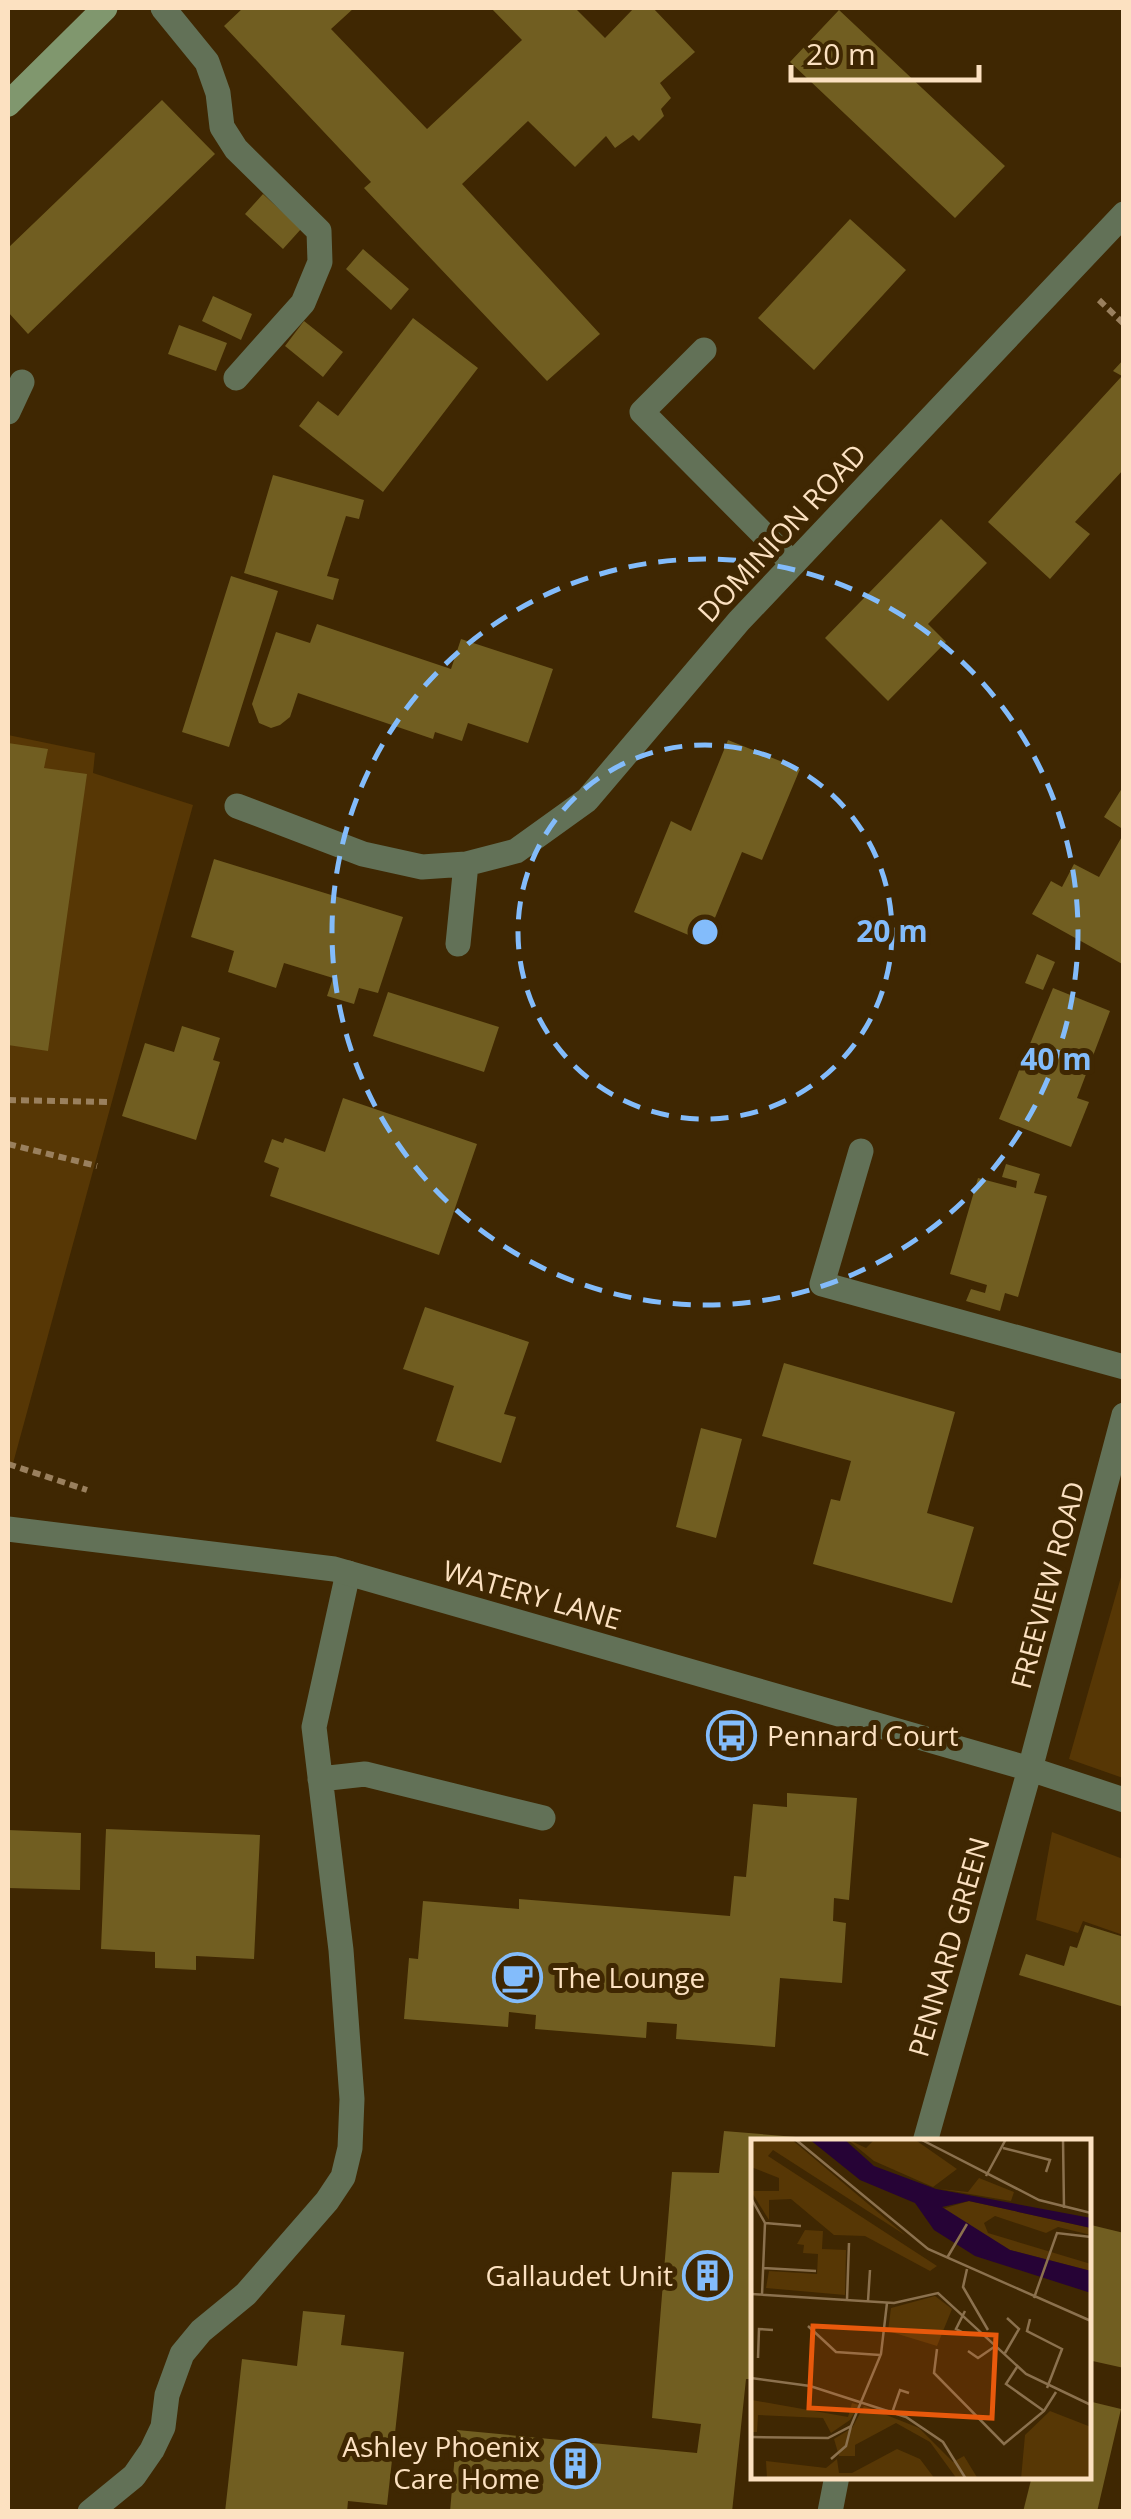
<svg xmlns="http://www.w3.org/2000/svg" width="1131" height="2519" viewBox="0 0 1131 2519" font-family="'Open Sans',sans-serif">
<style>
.green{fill:#573705}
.building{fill:#715e21}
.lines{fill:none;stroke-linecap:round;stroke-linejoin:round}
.path{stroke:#9a805e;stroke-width:6;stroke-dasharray:8 5;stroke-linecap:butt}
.lane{stroke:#627157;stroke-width:25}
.street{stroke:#627157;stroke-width:25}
.secondary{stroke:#80976e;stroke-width:25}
.ring{fill:none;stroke:#83bcfb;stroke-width:5;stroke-dasharray:18 12}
.labels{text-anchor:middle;stroke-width:10;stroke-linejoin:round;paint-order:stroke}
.street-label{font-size:28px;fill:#fce1c1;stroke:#3f2702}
.poi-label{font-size:28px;fill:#fce1c1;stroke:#3f2702;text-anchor:start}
.inset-road{fill:none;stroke:#8b714e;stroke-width:2.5}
.view{fill:#e8590c;fill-opacity:0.15;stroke:#e8590c;stroke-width:5}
.inset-edge{fill:none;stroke:#fce1c1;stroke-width:5}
.centre{fill:#83bcfb;stroke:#3f2702;stroke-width:5}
.ring-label{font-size:30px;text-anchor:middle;font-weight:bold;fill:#83bcfb;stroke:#3f2702;stroke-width:10;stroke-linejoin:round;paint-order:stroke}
</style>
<rect width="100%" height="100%" fill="#3f2702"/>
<!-- green -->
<path class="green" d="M8,735l87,18 -2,20 100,32 -181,662 -4,-2z
M1123,1570v208l-54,-19z
M1052,1832l71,27v76l-40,-14 -5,12 -42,-13z"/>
<!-- building -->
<path class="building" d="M243,8h111l-23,21 96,100 95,-89 -31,-32h84l30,30 29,-30h19l42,44 -35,31 11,15 -10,11 3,7 -25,25 -6,-6 -18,13 -9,-12 -31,31 -47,-46 -66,63 138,150 -53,47 -183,-193 7,-6 -147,-156z
M839,10l166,156 -50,52 -165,-156z
M162,100l53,54 -187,180 -20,-22v-64z
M263,194l38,35 -18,20 -38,-35z
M850,219l56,51 -92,100 -56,-52z
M363,249l46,40 -18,21 -45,-41z
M213,296l39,18 -11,26 -39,-19z
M413,318l65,50 -95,124 -84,-66 19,-25 20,15z
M304,321l39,31 -20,25 -38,-31z
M179,325l48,18 -11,28 -48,-17z
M1124,359v110l-49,53 15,12 -40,45 -62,-57 134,-146 -9,-5z
M273,475l91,25 -5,19 -13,-3 -19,60 12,3 -6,21 -89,-27z
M941,519l46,44 -59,61 18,18 -58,59 -63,-63z
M231,576l47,15 -49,156 -47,-15z
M317,624l134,45 10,-30 92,30 -25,74 -60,-20 -6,18 -27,-9 -2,7 -135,-46 -8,24 -10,8 -9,3 -12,-5 -7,-19 24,-72 34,11z
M728,740l72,29 -38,91 -20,-8 -37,90 -71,-30 37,-91 20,10z
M8,743l40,6 -4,19 43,6 -39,277 -40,-6z
M1124,785v39l-3,4 -17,-11z
M1124,833v132l-92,-51 19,-33 11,6 12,-23 25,13z
M214,859l189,58 -25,76 -19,-5 -5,16 -27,-8 6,-18 -49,-15 -8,25 -48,-16 6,-21 -43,-14z
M1037,954l18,8 -12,28 -18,-7z
M1053,988l57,23 -33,87 12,4 -18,45 -72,-28z
M388,992l111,35 -15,45 -111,-36z
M182,1026l38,12 -7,22 7,2 -24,78 -74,-24 23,-73 29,9z
M343,1098l134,46 -38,111 -169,-59 9,-28 -15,-6 8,-23 11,4 2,-5 40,14z
M1006,1164l34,10 -6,19 13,3 -29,101 -13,-4 -5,18 -34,-10 5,-12 14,4 2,-8 -37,-11 28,-96 38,10 1,-7 -15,-4z
M425,1307l104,35 -25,72 12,3 -15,46 -65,-22 18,-55 -51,-17z
M784,1363l171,49 -28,101 47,14 -22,76 -139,-39 18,-65 9,2 11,-40 -89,-25z
M701,1428l41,11 -26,99 -40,-11z
M787,1793l70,5 -8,102 -15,-2 -1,23 13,2 -4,60 -62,-5 -5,69 -99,-8 1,-15 -30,-2 -1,16 -111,-9 1,-14 -27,-3 -1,15 -104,-8 5,-61 9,1 5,-58 96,8v-10l211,17 4,-40 12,1 7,-73 34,3z
M106,1829l154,6 -6,124 -58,-3v14l-41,-2v-16l-54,-3z
M8,1830l73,3 -1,57 -72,-2z
M1085,1925l39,12v70l-105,-32 7,-21 38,12 6,-20 7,2z
M724,2131l72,6v5h-42v237h-8l-14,133h-282l7,-82 240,23 4,-29 -49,-6 20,-246 47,1z
M1091,2225l33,8v135l-36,-8z
M303,2311l42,4 -4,30 63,7 -17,153 -39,-4 -1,11h-122l17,-153 55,7z
M1088,2401l33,8 -24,103h-74l9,-36h56z"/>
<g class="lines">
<!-- path -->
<path class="path" d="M1099,300l25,24
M8,1100l99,2
M8,1144l89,22
M8,1464l79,26"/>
<!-- lane -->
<path class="lane" d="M163,8l44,54 11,31 4,34 14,22 83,82 1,31 -17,41 -67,75
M704,350l-62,62 151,152
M8,412l14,-30
M861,1151l-39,133 302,83
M320,1779l45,-5 178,44
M90,2512l44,-36 18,-26 11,-23 4,-32 15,-41 19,-23 45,-37 81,-93 16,-24 7,-29 2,-49 -11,-149 -27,-223 34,-154"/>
<!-- street -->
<path class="street" d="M237,806l126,48 59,13 44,-3 50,-13 71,-51 152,-179 385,-407
M458,944l8,-80
M8,1529l326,40 696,200 94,31
M925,2142l105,-373 94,-354
M830,2512l7,-36"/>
<!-- secondary -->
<path class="secondary" d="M8,104l97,-96"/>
</g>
<!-- distance rings -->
<g class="ring">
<circle cx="705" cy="932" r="187"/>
<circle cx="705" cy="932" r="373"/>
</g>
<!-- icons -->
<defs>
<symbol id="bus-ring" viewBox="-11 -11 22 22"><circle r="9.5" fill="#3f2702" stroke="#83bcfb" stroke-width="1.5"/><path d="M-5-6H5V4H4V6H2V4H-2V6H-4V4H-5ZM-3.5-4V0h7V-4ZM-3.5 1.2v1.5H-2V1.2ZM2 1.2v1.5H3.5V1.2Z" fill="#83bcfb"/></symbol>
<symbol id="cafe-ring" viewBox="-11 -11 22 22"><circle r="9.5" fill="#3f2702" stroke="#83bcfb" stroke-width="1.5"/><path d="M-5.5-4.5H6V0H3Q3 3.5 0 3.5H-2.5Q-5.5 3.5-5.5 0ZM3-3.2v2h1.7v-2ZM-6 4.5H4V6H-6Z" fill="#83bcfb"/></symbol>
<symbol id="building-ring" viewBox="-11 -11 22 22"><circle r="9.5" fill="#3f2702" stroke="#83bcfb" stroke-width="1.5"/><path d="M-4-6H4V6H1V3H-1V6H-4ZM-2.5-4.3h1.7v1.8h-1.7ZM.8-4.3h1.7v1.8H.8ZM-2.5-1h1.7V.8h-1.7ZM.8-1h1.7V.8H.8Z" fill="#83bcfb"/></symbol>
</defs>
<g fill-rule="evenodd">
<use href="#bus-ring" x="704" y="1708" width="55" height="55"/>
<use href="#cafe-ring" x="490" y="1950" width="55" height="55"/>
<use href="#building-ring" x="680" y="2248" width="55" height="55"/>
<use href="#building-ring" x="548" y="2436" width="55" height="55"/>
</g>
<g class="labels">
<!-- street labels -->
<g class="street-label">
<text transform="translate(782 533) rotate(-47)" y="10">DOMINION ROAD</text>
<text transform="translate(1048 1585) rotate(-75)" y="10">FREEVIEW ROAD</text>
<text transform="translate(532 1595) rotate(16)" y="10">WATERY LANE</text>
<text transform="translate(949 1947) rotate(-74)" y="10">PENNARD GREEN</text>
</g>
<!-- poi labels -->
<g class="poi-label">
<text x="767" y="1746">Pennard Court</text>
<text x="553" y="1988">The Lounge</text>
<text x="673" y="2286" text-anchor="end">Gallaudet Unit</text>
<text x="540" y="2457" text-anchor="end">Ashley Phoenix<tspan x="540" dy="32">Care Home</tspan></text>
</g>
</g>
<!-- overview -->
<g transform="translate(751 2139)">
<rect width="340" height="340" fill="#3f2702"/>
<path d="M0,0h40l114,96 -132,-85 -5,6 169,110 -7,5 -65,-35 -31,-1 -43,-36 -22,1v20l-18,-29h28v-13l-28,-11zM96,0l19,9 9,-9h39l43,30 -24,18 -59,-26zM228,39l35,14 -3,9 -71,-12 28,3zM218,62l122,27v7l-33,-8 -12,6 -51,-17 -11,7 4,10 103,31v7l-81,-21 -68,-41zM54,91l18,1 -1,18 24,1 -1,45 -79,-7 3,-17 48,3 1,-20 -15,-1 1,-8 -7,-1zM184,157l17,13 -15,37 -49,-15 3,-23zM0,242l1,19 96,17 4,-14 7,2 -9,15 -19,13 -8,-15 -65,-3 -1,17h-6zM113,267l55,22 34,34 11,-6 14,23h-21l-27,-37 -34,-19 -41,22v11h-16l-5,-17 18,-11zM299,272l41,16v52h-70l4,-44zM146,310l23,10 15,20h-168l-1,-18 60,7 11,-9 2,14h13z" fill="#573705"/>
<path d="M58,0h35l30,27 62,23 155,29v10l-122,-27 -27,6 68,43 81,21v22l-116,-37 -41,-26 -19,-27 -55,-23z" fill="#260336"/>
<path class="inset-road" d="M44,0l133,110 163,72M169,0l119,61 52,13M312,0l1,69M252,9l47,12 -4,12M235,37l20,-37M0,59l14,25 -3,72M14,84l36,3M196,119l20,-34M12,129l53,3M216,130l-4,18 25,43M0,155l143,9 44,-10 88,81 65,31M283,159l23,-65 34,4M96,161l2,-57M117,162l2,-31M214,172l-9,18 12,6M279,180l-3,12 35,18 -15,39M57,187l28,26 44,3M186,210l-3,24 70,71 40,-33 12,-19M217,212l10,7 19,-13M254,214l14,-24 -12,-11M7,219l1,-29 14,1M266,228l-11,17 38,27M0,239l59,8 96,31 37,25 23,37M141,274l8,-23 9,3M0,298l77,1 23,-12 30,-72 6,-51M80,320l15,-13 5,-20"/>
<path class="view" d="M62,187l183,9 -4,83 -183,-10z"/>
<rect width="340" height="340" class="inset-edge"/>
</g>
<circle cx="705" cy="932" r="15" class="centre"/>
<g class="ring-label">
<text x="892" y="942">20 m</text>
<text x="1056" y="1070">40 m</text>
</g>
<!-- border -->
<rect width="1131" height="2519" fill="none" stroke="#fce1c1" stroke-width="20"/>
<!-- scale -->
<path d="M791 65v15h188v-15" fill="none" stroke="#fce1c1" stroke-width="5"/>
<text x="806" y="65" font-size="30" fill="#fce1c1" stroke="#3f2702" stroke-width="8" paint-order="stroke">20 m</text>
</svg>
